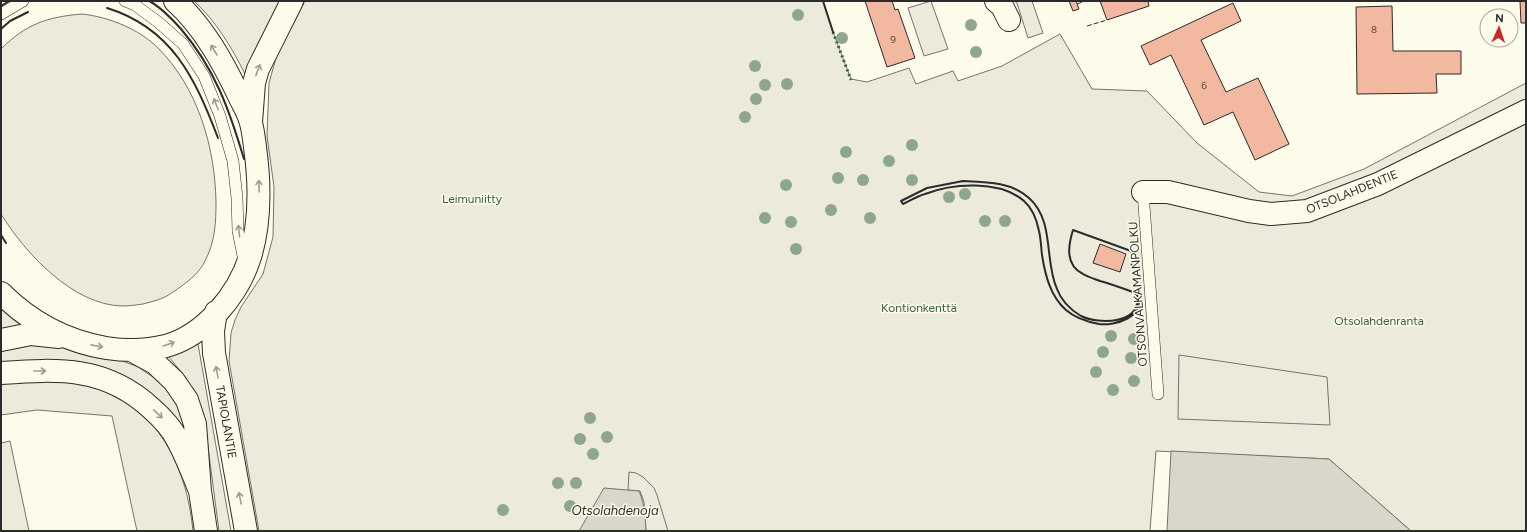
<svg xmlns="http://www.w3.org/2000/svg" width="1527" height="532" viewBox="0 0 1527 532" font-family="Figtree,sans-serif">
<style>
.green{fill:#ecebdb;stroke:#74746e}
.parking{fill:#eceadb;stroke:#74746e}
.water{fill:#d8d7c9;stroke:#74746e}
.building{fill:#f2b8a0;stroke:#2b2b2b}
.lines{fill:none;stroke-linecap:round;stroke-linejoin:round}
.lane-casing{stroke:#2b2b2b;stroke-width:12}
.street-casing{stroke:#2b2b2b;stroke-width:24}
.secondary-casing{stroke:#2b2b2b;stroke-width:24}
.primary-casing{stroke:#2b2b2b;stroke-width:24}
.lane{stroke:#fdfbea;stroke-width:11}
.street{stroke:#fdfbea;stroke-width:22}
.secondary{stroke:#fdfbea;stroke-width:22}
.primary{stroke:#fdfbea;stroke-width:22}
.hedge{stroke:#34623c;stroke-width:3;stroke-dasharray:2 3;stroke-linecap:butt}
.fence{stroke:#2b2b2b;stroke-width:1;stroke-dasharray:5 2;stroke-linecap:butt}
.wall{stroke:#2b2b2b;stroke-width:2}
.tree{fill:#8ea78a}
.oneway{stroke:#9e9d94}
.labels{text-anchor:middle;stroke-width:3;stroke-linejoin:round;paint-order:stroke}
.number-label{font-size:10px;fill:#5d4e48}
.street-label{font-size:12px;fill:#2b2b2b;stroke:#fdfbea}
.park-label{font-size:12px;fill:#34623c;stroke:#fdfbea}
.water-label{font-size:13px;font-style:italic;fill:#2b2b2b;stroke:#fdfbea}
</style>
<rect width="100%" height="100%" fill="#fdfbea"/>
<!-- green -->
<path class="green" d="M194,1h91l-33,75 -7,-2c-13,-26 -29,-53 -51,-73z
M305,1h518l10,31 18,47 16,3 42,-14 7,16 37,-13 5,10 44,-15 58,-32 32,55 55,2 50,52 62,49 33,4 72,-27 162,-86v448h-115l-82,-72 -173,-8 -6,80h-891l-30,-170 2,-28 4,-13 6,-13 22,-33 10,-37 1,-50 -7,-51 2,-53 7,-25z
M82,14c27,3 57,15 76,34 40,40 57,99 58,154 0,21 -1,40 -11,59 -6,13 -20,23 -32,31 -9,7 -19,9 -30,12 -7,1 -14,2 -21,2 -49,-1 -97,-53 -121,-92v-165c25,-25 46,-32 81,-35z
M1,301l22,19 -1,5 -21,5z
M50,343l30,10 40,7 18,7 15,10 13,11 12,13 9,34 -45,-46 -141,-27v-16z
M195,344h3l33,187h-12l-14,-107 -8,-24 -11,-22 -17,-21 1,-3z
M1,380c19,0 39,1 58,1 8,1 17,0 24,2 72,18 103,79 110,148h-56l-25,-115 -75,-6 -36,5z"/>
<!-- parking -->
<path class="parking" d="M931,1l17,48 -24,7 -16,-48z
M1014,1h18l11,32 -15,5 -11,-35z
M1179,355l148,22 3,48 -152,-6z
M10,441l19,90h-28v-88z
M629,472l7,1 7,4 11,11 3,7 11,36h-22l-2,-29 -4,-11 -12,-1z"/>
<!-- water -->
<path class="water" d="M1171,451l158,8 82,72h-244z
M604,488l35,3c6,14 6,26 7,40h-67z"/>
<!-- building -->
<path class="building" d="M865,1h27l3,9 3,-1 17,49 -28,9z
M1069,1h7l3,8 -6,2z
M1100,1h48l1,5 -42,14z
M1520,1h6v22h-5z
M1233,3l8,18 -40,19 25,52 32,-14 31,66 -34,16 -22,-48 -29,13 -33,-70 -21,10 -9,-19z
M1392,6l1,45h68v23h-25l1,19 -80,1 -1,-87z
M1100,244l26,10 -6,18 -27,-9z"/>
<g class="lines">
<defs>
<path id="lane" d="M125,1l10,4 23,17 25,22 21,32 16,40 13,45 4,37 1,33 6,30
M1,14l22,-13
M1143,192l15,202"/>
<path id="street" d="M996,1l6,5 7,14
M1143,192h25l81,19 22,3 36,-3 71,-27 148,-73"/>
<path id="secondary" d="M251,122l3,-39 4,-14 34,-68"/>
<path id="primary" d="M1,293c30,30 64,48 105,55 20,3 40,3 60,-2 39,-11 72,-51 84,-89 11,-36 10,-74 5,-110 -1,-8 -2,-17 -4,-24 -2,-9 -7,-17 -11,-25 -16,-34 -36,-71 -65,-97
M216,312l-3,19 1,22 32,178
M1,340l30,-6 28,3
M131,350l24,13 19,18 13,19 8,24 5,67 6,40
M1,373c58,-4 105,-7 151,36 9,8 19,18 25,30 9,16 16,35 23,52"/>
</defs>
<!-- lane casing -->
<use href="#lane" class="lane-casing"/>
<!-- street casing -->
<use href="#street" class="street-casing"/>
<!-- secondary casing -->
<use href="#secondary" class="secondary-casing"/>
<!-- primary casing -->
<use href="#primary" class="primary-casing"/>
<!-- lane -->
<use href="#lane" class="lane"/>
<!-- street -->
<use href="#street" class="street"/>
<!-- secondary -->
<use href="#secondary" class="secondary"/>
<!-- primary -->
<use href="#primary" class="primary"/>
<!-- hedge -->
<path class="hedge" d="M833,32l18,48"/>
<!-- fence -->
<path class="fence" d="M1077,4l8,-3
M1087,26l20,-6"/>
<!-- wall -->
<path class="wall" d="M149,1c12,6 23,18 32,28 34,40 48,80 63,130
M823,1l10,31
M1,6l8,-5
M107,8c65,20 88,70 111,130
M1,29l9,-8 18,-9
M963,181c23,1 49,1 66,17 26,23 15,63 28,91 4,11 14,21 24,27 18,9 61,8 56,-21 9,22 -22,31 -38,29 -11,-2 -25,-7 -33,-14 -16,-14 -21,-36 -24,-55 -1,-8 -1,-16 -3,-24 -2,-10 -7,-23 -15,-30 -24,-21 -71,-18 -99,-7 -8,2 -15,7 -22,10l-2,-3 26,-13z
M1,235l5,8
M1132,268l-1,-17 -58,-21c-5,16 -8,35 10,44 5,3 12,5 17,7 11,3 22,7 33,11l4,3"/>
</g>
<!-- trees -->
<g class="tree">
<circle cx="798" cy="15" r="6"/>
<circle cx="971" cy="25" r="6"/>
<circle cx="842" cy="38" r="6"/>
<circle cx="976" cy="52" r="6"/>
<circle cx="755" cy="66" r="6"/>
<circle cx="787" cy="84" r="6"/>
<circle cx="765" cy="85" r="6"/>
<circle cx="756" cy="99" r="6"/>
<circle cx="745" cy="117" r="6"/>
<circle cx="912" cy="145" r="6"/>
<circle cx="846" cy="152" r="6"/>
<circle cx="889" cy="161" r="6"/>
<circle cx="838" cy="178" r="6"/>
<circle cx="863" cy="180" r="6"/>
<circle cx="912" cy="180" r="6"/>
<circle cx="786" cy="185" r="6"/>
<circle cx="965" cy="194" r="6"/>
<circle cx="949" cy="197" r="6"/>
<circle cx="831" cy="210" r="6"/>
<circle cx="765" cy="218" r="6"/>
<circle cx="870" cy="218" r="6"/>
<circle cx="985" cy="221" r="6"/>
<circle cx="1005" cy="221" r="6"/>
<circle cx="791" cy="222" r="6"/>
<circle cx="796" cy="249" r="6"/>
<circle cx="1111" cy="336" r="6"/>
<circle cx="1134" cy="339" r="6"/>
<circle cx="1103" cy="352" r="6"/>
<circle cx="1131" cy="358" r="6"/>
<circle cx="1096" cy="372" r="6"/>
<circle cx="1134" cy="381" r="6"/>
<circle cx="1113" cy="390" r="6"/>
<circle cx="590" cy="418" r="6"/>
<circle cx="607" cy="437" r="6"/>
<circle cx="580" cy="439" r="6"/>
<circle cx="593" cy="454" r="6"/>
<circle cx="558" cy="483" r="6"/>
<circle cx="576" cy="483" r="6"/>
<circle cx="570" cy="506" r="6"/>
<circle cx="503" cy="510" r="6"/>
</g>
<!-- one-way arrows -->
<defs><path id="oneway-shaft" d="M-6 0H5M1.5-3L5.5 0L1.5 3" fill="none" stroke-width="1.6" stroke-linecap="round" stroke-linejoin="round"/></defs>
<g class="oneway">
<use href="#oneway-shaft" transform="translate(214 50) rotate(-121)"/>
<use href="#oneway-shaft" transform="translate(258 70) rotate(-69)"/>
<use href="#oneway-shaft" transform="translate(216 104) rotate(-112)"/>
<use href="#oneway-shaft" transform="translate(259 186) rotate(-92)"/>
<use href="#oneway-shaft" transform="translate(239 231) rotate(-96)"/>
<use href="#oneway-shaft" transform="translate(169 344) rotate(-19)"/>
<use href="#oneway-shaft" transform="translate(97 346) rotate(11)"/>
<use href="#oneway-shaft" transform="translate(40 371)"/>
<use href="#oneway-shaft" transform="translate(217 372) rotate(-100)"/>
<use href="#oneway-shaft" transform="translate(158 414) rotate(43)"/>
<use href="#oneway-shaft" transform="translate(240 498) rotate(-101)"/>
</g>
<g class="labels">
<!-- number labels -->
<g class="number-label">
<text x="1374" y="33">8</text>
<text x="893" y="43">9</text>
<text x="1204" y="89">6</text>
</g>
<!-- street labels -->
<g class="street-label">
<text transform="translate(1352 192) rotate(-22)" y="4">OTSOLAHDENTIE</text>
<text transform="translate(1138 294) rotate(-94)" y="4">OTSONVALKAMANPOLKU</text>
<text transform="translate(226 422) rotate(80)" y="4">TAPIOLANTIE</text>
</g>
<!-- park labels -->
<g class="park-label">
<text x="472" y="203">Leimuniitty</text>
<text x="919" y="312">Kontionkenttä</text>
<text x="1379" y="325">Otsolahdenranta</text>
</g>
<!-- water labels -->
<g class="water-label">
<text x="615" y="515">Otsolahdenoja</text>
</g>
</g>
<!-- border -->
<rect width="1527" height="532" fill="none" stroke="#2b2b2b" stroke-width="4"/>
<!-- north arrow -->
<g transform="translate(1499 28) rotate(3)"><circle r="19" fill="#fdfbea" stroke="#a9a89e"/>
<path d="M0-3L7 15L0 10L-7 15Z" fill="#c62828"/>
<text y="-6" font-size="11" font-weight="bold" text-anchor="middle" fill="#2b2b2b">N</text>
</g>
</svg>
